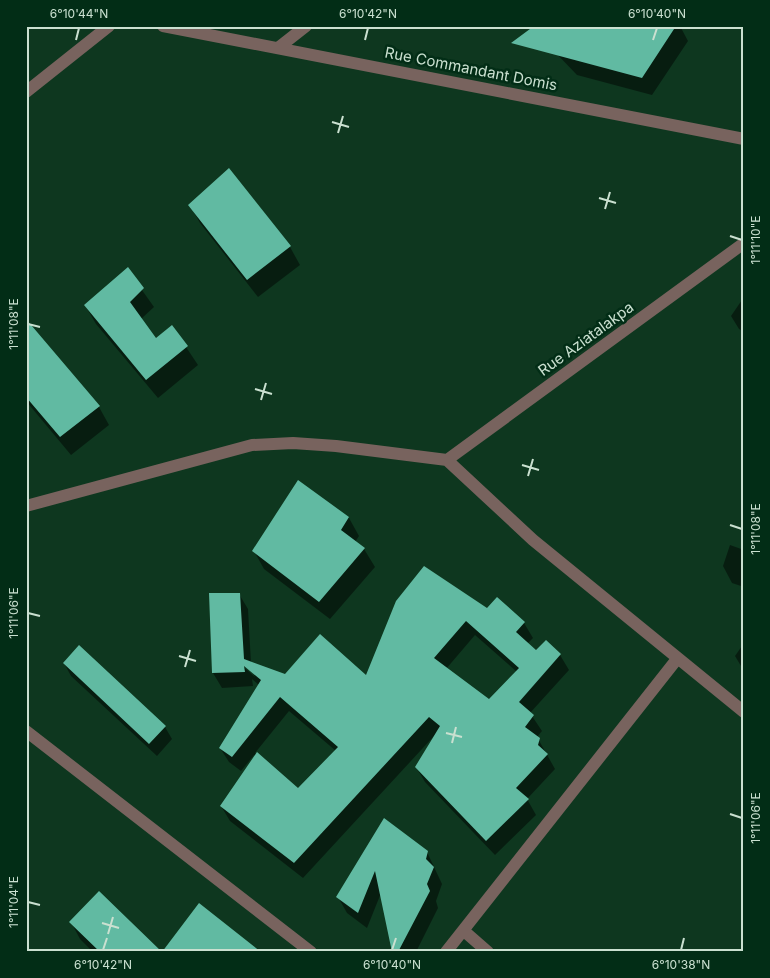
<svg xmlns="http://www.w3.org/2000/svg" width="770" height="978" viewBox="0 0 770 978" font-family="Inter,sans-serif">
<style>
.shadow{fill:#0007;fill-rule:evenodd}
.building{fill:#61baa2;fill-rule:evenodd}
.lines{fill:none;stroke-linecap:round;stroke-linejoin:round}
.minor{stroke:#78635e;stroke-width:12}
.ticks{fill:none;stroke:#cae0d0;stroke-width:2}
.labels{text-anchor:middle;stroke-width:5;stroke-linejoin:round;paint-order:stroke}
.street-label{font-size:15px;fill:#cae0d0;stroke:#022d16}
.neatline{fill:none;stroke:#cae0d0;stroke-width:2}
.ticks-label{font-size:12px;text-anchor:middle;fill:#cae0d0}
</style>
<rect width="100%" height="100%" fill="#0e371f"/>
<!-- shadow -->
<path class="shadow" d="M530,26h150l8,15 -36,54 -75,-20z
M229,170l61,77 10,18 -42,32 -58,-74 -10,-18z
M127,269l27,38 -13,12 15,21 16,-14 26,39 -40,33 -62,-74 -11,-19z
M744,297v35l-5,-3 -8,-13z
M26,321l73,86 10,18 -38,30 -45,-54z
M298,482l51,36 10,18 -4,6 9,7 11,18 -45,52 -66,-50 -10,-18z
M730,545l14,5v37l-12,-4 -9,-17z
M239,594l9,15 3,54 34,13 82,1 30,-75 91,7 9,-10 27,24 9,15 -6,6 9,8 10,-10 14,13 9,15 -39,43 12,18 -5,6 18,32 -28,30 9,16 -41,40 -70,-73 -9,-15 18,-31 -131,142 -73,-57 -9,-15 34,-50 -1,-1 -13,16 -12,-9 -9,-14 39,-63 -7,-6 1,7 -31,2 -9,-15 -3,-78zM475,635l42,37 -28,29 -43,-32zM239,663l13,8 3,6zM289,711l47,40 -38,39 -43,-37z
M744,643v28l-9,-15z
M64,663l101,64 7,12 -15,17 -86,-80z
M384,820l43,32 15,32 -6,17 2,7 -22,44h-23l-12,-59 -14,35 -20,-15 -9,-16z
M71,922l90,30h-68l-13,-13z"/>
<!-- building -->
<path class="building" d="M534,26h142l-34,52 -131,-35z
M229,168l62,78 -44,34 -59,-75z
M128,267l16,21 -14,14 26,36 16,-13 16,21 -42,34 -62,-75z
M26,319l74,87 -40,31 -34,-40z
M298,480l51,37 -8,13 24,18 -46,54 -67,-51z
M424,566l63,42 10,-11 28,25 -9,10 20,18 10,-10 15,14 -42,48 15,13 -9,12 15,11 -2,7 10,9 -32,34 13,11 -43,42 -71,-74 25,-41 -11,-9 -135,146 -74,-57 37,-54 41,36 40,-41 -58,-50 -48,60 -13,-9 42,-68 -17,-14 1,6 -33,1 -3,-80h31l4,66 41,15 35,-40 46,41 30,-74zM466,621l53,47 -30,31 -55,-41z
M79,645l87,81 -17,18 -86,-81z
M384,818l44,33 -2,8 8,8 -7,17 3,7 -32,61h-6l-17,-81 -17,42 -22,-16z
M99,891l63,61 37,-49 62,49h-161l-31,-30z"/>
<g class="lines">
<!-- minor -->
<path class="minor" d="M163,26l581,113
M278,48l28,-22
M26,92l83,-66
M447,460l297,-217
M26,506l226,-61 41,-2 43,3 111,14 86,80 211,172
M26,731l285,221
M464,931l24,21
M446,952l231,-293"/>
</g>
<!-- ticks -->
<path class="ticks" d="M76,40l3,-12M365,40l3,-12M653,40l4,-12M332,122l17,5M338,133l5,-17M599,198l17,5M605,209l5,-17M730,236l12,4M28,324l12,3M255,389l17,5M261,400l5,-17M522,465l17,5M528,476l5,-17M730,525l12,4M28,613l12,3M179,656l17,5M185,667l5,-17M446,733l16,4M452,743l4,-16M730,814l12,4M28,902l12,3M102,923l17,5M108,934l5,-17M103,950l4,-12M392,950l4,-12M681,950l3,-12"/>
<g class="labels">
<!-- street labels -->
<g class="street-label">
<text transform="translate(471 69) rotate(11)" y="5">Rue Commandant Domis</text>
<text transform="translate(586 339) rotate(-36)" y="5">Rue Aziatalakpa</text>
</g>
</g>
<!-- border -->
<rect width="770" height="978" fill="none" stroke="#022d16" stroke-width="55"/>
<rect x="28" y="28" width="714" height="922" class="neatline"/>
<g class="ticks-label">
<text x="79" y="18">6°10'44"N</text>
<text x="368" y="18">6°10'42"N</text>
<text x="657" y="18">6°10'40"N</text>
<text transform="translate(756 240) rotate(-90)" y="4">1°11'10"E</text>
<text transform="translate(14 324) rotate(-90)" y="4">1°11'08"E</text>
<text transform="translate(756 529) rotate(-90)" y="4">1°11'08"E</text>
<text transform="translate(14 613) rotate(-90)" y="4">1°11'06"E</text>
<text transform="translate(756 818) rotate(-90)" y="4">1°11'06"E</text>
<text transform="translate(14 902) rotate(-90)" y="4">1°11'04"E</text>
<text x="103" y="969">6°10'42"N</text>
<text x="392" y="969">6°10'40"N</text>
<text x="681" y="969">6°10'38"N</text>
</g>
</svg>
